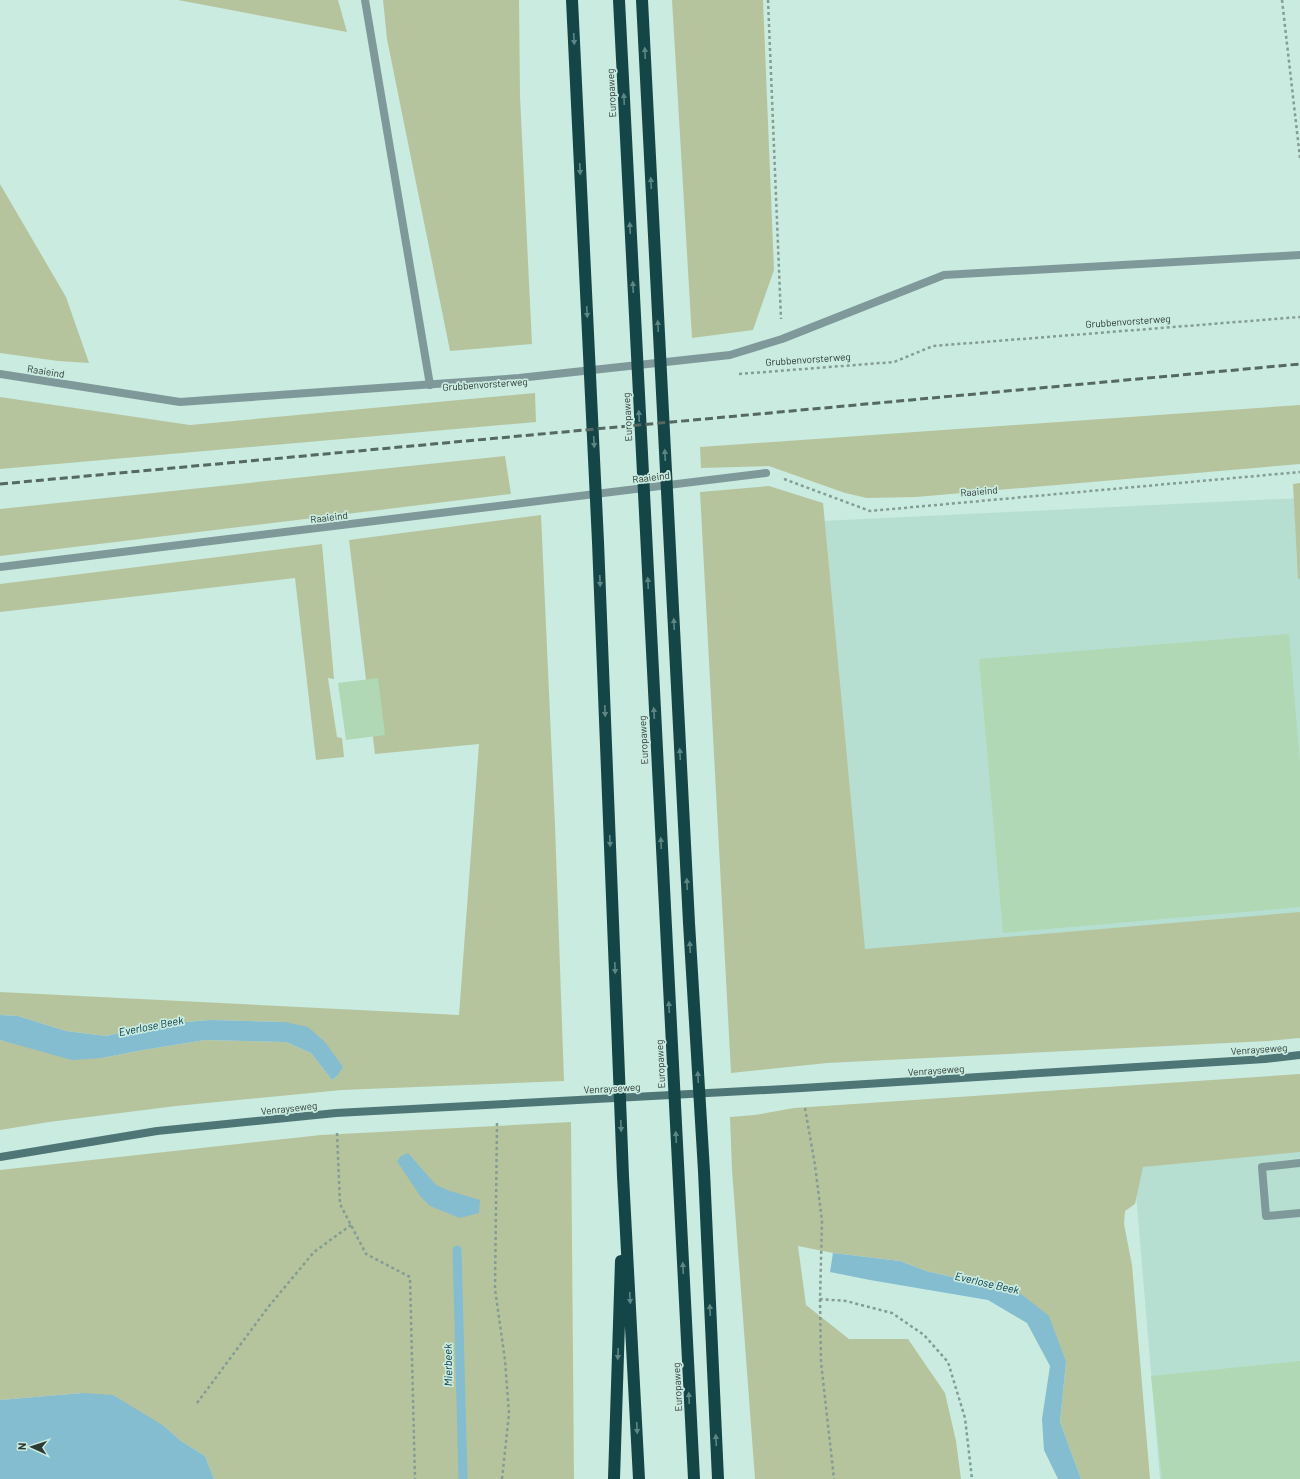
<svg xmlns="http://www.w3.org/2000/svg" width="1300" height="1479" viewBox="0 0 1300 1479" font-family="Barlow,sans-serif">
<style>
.built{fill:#b6dfd2}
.green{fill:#b6c49e}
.water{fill:#84bcd0}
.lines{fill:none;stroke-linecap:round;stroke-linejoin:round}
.stream{stroke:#84bcd0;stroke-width:9}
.building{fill:#b0d8b5}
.path{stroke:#849d94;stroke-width:2.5;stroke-dasharray:3 3;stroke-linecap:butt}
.service{stroke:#7f999a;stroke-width:8}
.minor{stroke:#7f999a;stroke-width:8}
.secondary{stroke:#4f7677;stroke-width:8}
.motorway{stroke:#144547;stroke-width:12}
.rail{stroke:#556861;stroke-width:3;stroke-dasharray:8 4;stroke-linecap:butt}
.oneway{fill:#5d8784}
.labels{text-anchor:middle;stroke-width:3.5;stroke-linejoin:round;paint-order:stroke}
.street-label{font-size:10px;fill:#2d3b36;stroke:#caebe0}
.water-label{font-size:11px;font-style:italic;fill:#023746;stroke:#caebe0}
</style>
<rect width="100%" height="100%" fill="#caebe0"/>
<!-- built -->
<path class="built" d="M1300,498v457l-445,25 -33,-459z
M1300,1111v368h-140l-30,-357z"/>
<!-- green -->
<path class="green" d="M178,0h160l9,32z
M383,0h136l1,96 12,248 -82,7 -63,-312z
M672,0h91l11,270 -21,60 -61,8z
M0,184l66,113 23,66 -31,-2 -58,-8z
M535,393l1,29 -536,47v-72l190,28z
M1300,405v59l-384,33 -49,1 -22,-5 -76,-27 -68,2 -1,-21z
M505,456l6,38 -511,62v-47z
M1300,483v96h-2l-5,-95z
M769,486l54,17 42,446 435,-37v126l-32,3 -441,22 -96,10 -31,-581z
M541,515l14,310 9,256 -222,9 -166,16 -127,16 -49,8v-90l102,18 41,-8 62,-10 81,2 25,11 21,27 5,-4 -52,-54 -75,-2 -47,4 -57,12 -40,-5 -48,-15 -18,-1v-23l459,23 20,-271 -104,10 -26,-214z
M322,544l12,135 -6,-1 9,59 5,1 2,19 -28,3 -21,-182 -295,34v-28z
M1300,1074v78l-157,15 -8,37 -10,7 -1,13 8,41 18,214h-69l-21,-57 6,-60 -55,-76 -59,-9 -26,-6 -26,-10 -67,-8 -35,-7 8,59 43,34h59l37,54 11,48 5,38h-206l-23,-309 -2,-53 25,-2 39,-7z
M571,1122l3,357h-360l-9,-23 -24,-15 -17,-15 -81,-33 -83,7v-230l321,-35z"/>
<!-- water -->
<path class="water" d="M0,1015l18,1 48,15 40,5 57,-12 47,-4 75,2 23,5 17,15 18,25 -6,9 -5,4 -21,-27 -25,-11 -81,-2 -62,10 -41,8 -30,2 -72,-20z
M408,1153l28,32 14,6 30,9 -1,13 -19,5 -30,-12 -10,-10 -23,-35 4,-5z
M833,1253l67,8 26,10 26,6 59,9 38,30 17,46 -6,60 21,57h-23l-14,-29 -2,-31 8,-53 -23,-43 -39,-23 -118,-20 -40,-8z
M83,1393l30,2 51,31 17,15 24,15 9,23h-214v-79z"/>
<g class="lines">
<!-- stream -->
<path class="stream" d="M457,1250l6,229"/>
</g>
<!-- building -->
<path class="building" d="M1289,634l11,128v145l-297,26 -24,-274z
M378,678l7,57 -39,5 -8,-57z
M1300,1361v118h-138l-11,-103z"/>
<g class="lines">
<!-- path -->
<path class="path" d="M768,0l13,319
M1282,0l18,158
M739,374l155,-12 39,-16 367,-29
M784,479l86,32 430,-39
M805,1108l10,57 7,56 -2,78 26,2 46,12 32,22 24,27 17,56 7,61
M497,1123l-2,166 10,71 4,54 -7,65
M337,1133l3,71 26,50 44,23 5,202
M820,1299l1,63 13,117
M197,1403l72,-97 45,-54 37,-27"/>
<!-- service -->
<path class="service" d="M365,0l65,385
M1300,1163l-38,4 4,49 34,-3"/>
<!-- minor -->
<path class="minor" d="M0,374l180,28 339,-24 211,-23 52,-16 162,-64 356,-20
M0,567l766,-94"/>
<!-- secondary -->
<path class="secondary" d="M0,1157l157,-26 179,-18 466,-25 463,-29 35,-4"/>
<!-- motorway -->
<path class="motorway" d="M572,0l26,542 25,634 16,303
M619,0l75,1479
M642,0l47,923 15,248 14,308
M614,1479l7,-218"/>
<!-- rail -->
<path class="rail" d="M0,484l1300,-120"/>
</g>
<!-- one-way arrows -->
<defs><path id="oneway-solid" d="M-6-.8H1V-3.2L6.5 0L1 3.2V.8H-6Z"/></defs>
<g class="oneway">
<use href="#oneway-solid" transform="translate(574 39) rotate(87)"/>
<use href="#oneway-solid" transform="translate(645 53) rotate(-93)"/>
<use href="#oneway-solid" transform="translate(624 99) rotate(-93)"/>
<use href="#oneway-solid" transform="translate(580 169) rotate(87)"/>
<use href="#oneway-solid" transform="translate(651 183) rotate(-93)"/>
<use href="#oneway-solid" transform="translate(630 228) rotate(-93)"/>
<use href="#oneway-solid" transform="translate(633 287) rotate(-93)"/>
<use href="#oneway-solid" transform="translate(587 312) rotate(87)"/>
<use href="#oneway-solid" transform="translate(658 326) rotate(-93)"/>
<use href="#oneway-solid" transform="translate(639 416) rotate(-93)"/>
<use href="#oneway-solid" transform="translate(594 442) rotate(87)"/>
<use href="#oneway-solid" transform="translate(665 455) rotate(-93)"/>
<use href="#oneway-solid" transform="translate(600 581) rotate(88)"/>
<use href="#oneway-solid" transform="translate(648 583) rotate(-93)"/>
<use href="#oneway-solid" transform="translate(674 624) rotate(-93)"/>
<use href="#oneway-solid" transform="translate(605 711) rotate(88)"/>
<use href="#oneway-solid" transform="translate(654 713) rotate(-93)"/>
<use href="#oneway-solid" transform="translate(680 754) rotate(-93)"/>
<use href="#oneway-solid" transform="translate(610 841) rotate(88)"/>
<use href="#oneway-solid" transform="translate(661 843) rotate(-93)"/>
<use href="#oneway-solid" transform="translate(687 884) rotate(-93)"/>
<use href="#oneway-solid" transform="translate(690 947) rotate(-93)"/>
<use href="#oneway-solid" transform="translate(615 968) rotate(88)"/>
<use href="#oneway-solid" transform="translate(669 1007) rotate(-93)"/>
<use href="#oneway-solid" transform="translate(698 1077) rotate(-93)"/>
<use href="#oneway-solid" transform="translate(621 1126) rotate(88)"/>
<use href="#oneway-solid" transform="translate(676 1137) rotate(-93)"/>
<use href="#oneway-solid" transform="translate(683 1268) rotate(-93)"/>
<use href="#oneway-solid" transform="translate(630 1298) rotate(87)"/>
<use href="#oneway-solid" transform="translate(710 1310) rotate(-93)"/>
<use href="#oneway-solid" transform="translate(618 1354) rotate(92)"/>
<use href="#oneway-solid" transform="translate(689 1398) rotate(-93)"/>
<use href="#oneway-solid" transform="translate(637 1428) rotate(87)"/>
<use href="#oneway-solid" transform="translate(716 1440) rotate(-93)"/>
</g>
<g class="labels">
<!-- street labels -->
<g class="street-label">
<text transform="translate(611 93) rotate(-93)" y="4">Europaweg</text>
<text transform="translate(1128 321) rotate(-4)" y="4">Grubbenvorsterweg</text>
<text transform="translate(808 359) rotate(-4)" y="4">Grubbenvorsterweg</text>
<text transform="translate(46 371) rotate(9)" y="4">Raaieind</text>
<text transform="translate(485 384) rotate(-4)" y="4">Grubbenvorsterweg</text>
<text transform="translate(627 417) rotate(-93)" y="4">Europaweg</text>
<text transform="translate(651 477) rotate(-7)" y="4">Raaieind</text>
<text transform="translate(979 491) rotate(-5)" y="4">Raaieind</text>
<text transform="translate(329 517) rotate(-7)" y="4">Raaieind</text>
<text transform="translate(643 740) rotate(-93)" y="4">Europaweg</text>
<text transform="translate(1259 1049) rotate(-4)" y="4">Venrayseweg</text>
<text transform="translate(660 1064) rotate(-93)" y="4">Europaweg</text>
<text transform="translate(936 1070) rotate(-4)" y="4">Venrayseweg</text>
<text transform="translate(612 1088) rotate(-3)" y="4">Venrayseweg</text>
<text transform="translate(289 1108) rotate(-6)" y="4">Venrayseweg</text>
<text transform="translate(677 1387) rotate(-93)" y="4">Europaweg</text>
</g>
<!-- water labels -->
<g class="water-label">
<text transform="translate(151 1026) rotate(-11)" y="4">Everlose Beek</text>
<text transform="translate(987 1283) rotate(13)" y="4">Everlose Beek</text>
<text transform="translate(448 1365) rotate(-91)" y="4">Mierbeek</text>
</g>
</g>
<!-- north arrow -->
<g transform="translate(32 1447) rotate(273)" stroke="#caebe0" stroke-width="3" paint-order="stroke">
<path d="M0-3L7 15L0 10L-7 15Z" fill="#2d3b36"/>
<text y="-6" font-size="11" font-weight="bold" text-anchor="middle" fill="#2d3b36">N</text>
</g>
</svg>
